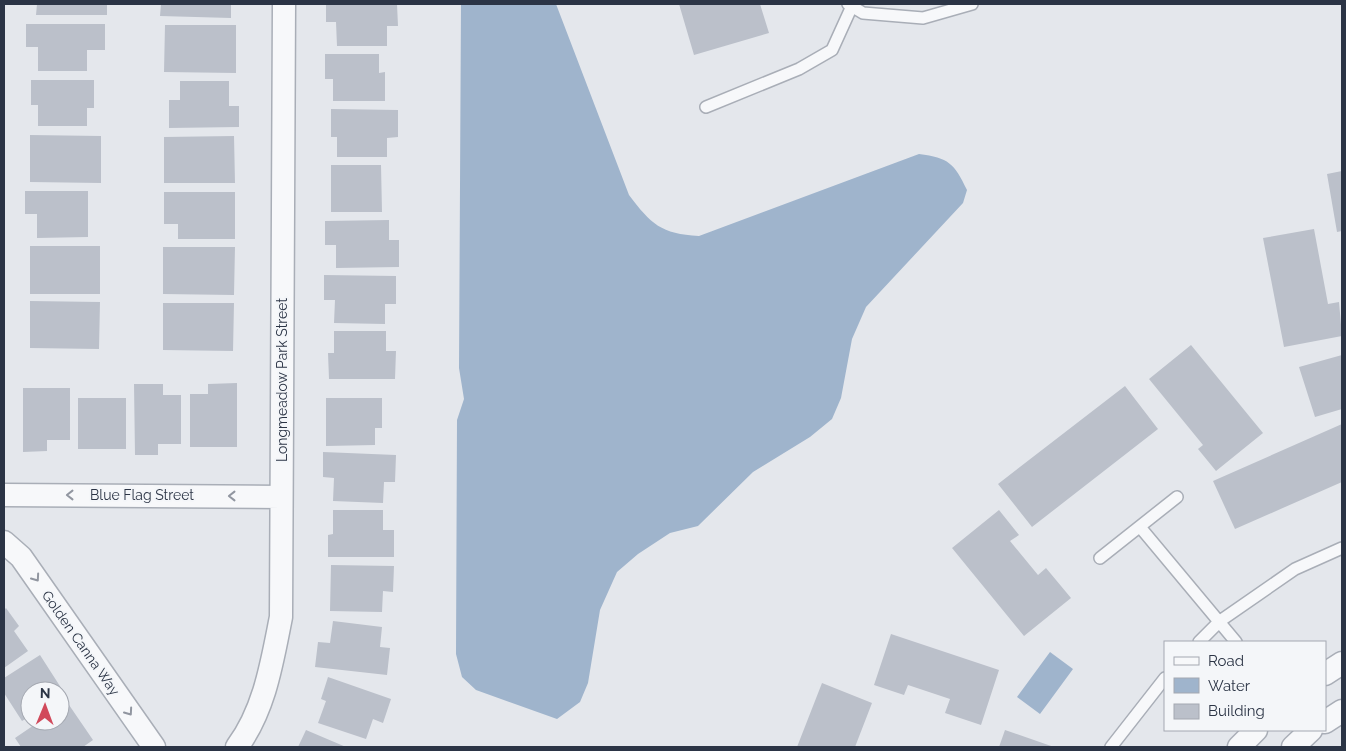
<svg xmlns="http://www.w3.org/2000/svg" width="1346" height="751" viewBox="0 0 1346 751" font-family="Raleway,sans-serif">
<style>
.water{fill:#9fb4cc}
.building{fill:#bbc0ca}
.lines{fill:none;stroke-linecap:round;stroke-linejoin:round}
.service-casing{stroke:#a9aeb7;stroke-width:14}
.minor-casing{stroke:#a9aeb7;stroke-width:25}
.service{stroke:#f7f8fa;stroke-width:11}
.minor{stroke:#f7f8fa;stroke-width:22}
.oneway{stroke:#9196a0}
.labels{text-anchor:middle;stroke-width:4;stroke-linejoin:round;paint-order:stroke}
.street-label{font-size:14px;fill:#2b3445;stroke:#f4f6f9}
</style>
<rect width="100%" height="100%" fill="#e4e7ec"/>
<!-- water -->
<path class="water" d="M461,4h95l73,191c22,29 32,39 70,41l220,-82c30,4 35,9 48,36l-4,13 -97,104 -14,32 -11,59 -9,21 -22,18 -57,35 -55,54 -28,7 -32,21 -21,18 -17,38 -12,73 -8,19 -23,17 -81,-29 -14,-13 -6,-23 1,-234 7,-21 -5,-31z
M1050,652l23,17 -33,45 -23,-17z"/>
<!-- building -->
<path class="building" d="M37,4h70v11h-71z
M161,4h70v14l-71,-2z
M326,4h71l1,22h-11v20h-50l-1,-24h-10z
M679,4h81l9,29 -75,22z
M26,24h79v26h-18v21h-49v-24h-12z
M165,25h71v48l-72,-1z
M325,54h54v19l6,-1v29h-52v-22h-8z
M31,80h63v28h-7v18h-49v-21h-7z
M180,81h49v25h10v21l-70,1v-28h11z
M331,109l67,1v27l-11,1v19h-50v-20h-6z
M30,135l71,1v47l-71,-1z
M234,136l1,47h-71v-46z
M331,165h50l1,47h-51z
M1342,171v60l-5,1 -10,-58z
M25,191h63v46l-51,1v-24h-12z
M164,192h71v47h-57v-15h-14z
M389,220v20h10v27l-63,1v-23h-11v-24z
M1314,229l14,75 11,-2 3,34 -58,11 -21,-109z
M30,246h70v48h-70z
M163,247h72l-1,48 -71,-1z
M324,275l72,1v28h-11v20l-51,-1 1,-23h-11z
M30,301l70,1 -1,47 -69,-1z
M163,303h71l-1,48 -70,-1z
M334,331h52v20h10l-1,28h-66l-1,-26h6z
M1191,345l72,88 -47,38 -18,-22 5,-4 -54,-66z
M1342,355v54l-27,8 -16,-50z
M237,383v64h-47v-53h18v-10z
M134,384h29v11h18v49h-23v11h-23z
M1125,386l33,43 -126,98 -34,-43z
M23,388h47v52h-23v11l-24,1z
M78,398h48v51h-48z
M326,398h56v30h-7v17l-49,1z
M1342,424v58l-107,47 -22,-48z
M323,452l73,3 -1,27h-11l-1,21 -50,-2 1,-23 -11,-1z
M333,510h50v20h11v27h-66v-22l5,-1z
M999,510l20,25 -9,6 28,34 8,-7 25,30 -47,38 -72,-88z
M331,565l63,1 -1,26 -10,-1 -1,21 -52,-1z
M6,608l13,18 -5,5 14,20 -24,17v-58z
M333,621l49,6 -2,20 10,1 -3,27 -72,-8 3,-25 12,1z
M891,634l108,36 -18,55 -36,-12 5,-14 -42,-14 -4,10 -30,-10z
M40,655l25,39 -5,3v-6h-30v25l-8,5 -18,-28v-15z
M328,677l63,22 -8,24 -10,-4 -7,20 -48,-16 8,-22 -5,-2z
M822,683l50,20 -17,44h-58z
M67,702l26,38 -10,7h-62l-6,-9 25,-17h20v-14z
M306,730l40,17h-48z
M1005,730l49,17h-55z"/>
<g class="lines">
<defs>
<path id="service" d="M848,4l15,9 60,5 49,-14
M706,107l93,-38 33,-19 20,-44
M1140,527l96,115
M1100,558l77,-61
M1199,642l21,-21 75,-52 47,-21
M1111,747l54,-69"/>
<path id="minor" d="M4,495l277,2
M4,542l17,15 133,190
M1325,674l17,-11
M1325,722l17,-11
M237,747c28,-38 35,-85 44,-130l3,-613
M1239,747l17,-17
M1293,747l18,-17"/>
</defs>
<!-- service casing -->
<use href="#service" class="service-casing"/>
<!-- minor casing -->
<use href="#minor" class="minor-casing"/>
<!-- service -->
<use href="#service" class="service"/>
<!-- minor -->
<use href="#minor" class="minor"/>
</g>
<!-- one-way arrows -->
<defs><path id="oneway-chevron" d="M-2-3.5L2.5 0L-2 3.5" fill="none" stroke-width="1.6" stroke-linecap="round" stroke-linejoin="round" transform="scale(1.25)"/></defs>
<g class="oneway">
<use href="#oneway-chevron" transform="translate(70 495) rotate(-180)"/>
<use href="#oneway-chevron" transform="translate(232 496) rotate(-180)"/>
<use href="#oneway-chevron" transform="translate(36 578) rotate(55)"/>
<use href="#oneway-chevron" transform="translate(129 712) rotate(55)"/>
</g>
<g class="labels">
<!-- street labels -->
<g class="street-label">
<text transform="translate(282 380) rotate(-90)" y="5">Longmeadow Park Street</text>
<text x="142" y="500">Blue Flag Street</text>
<text transform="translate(81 643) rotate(55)" y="5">Golden Canna Way</text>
</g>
</g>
<!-- border -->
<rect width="1346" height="751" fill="none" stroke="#2b3445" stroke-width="10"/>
<!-- legend -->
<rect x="1164" y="641" width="162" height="90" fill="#f4f6f9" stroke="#a4a8b1"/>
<rect x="1174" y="657" width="25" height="8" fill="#f7f8fa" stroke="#a4a8b1"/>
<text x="1208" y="666" font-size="15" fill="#2b3445">Road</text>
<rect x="1174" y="678" width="25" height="15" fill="#9fb4cc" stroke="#a4a8b1"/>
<text x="1208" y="691" font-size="15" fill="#2b3445">Water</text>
<rect x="1174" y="704" width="25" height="15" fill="#bbc0ca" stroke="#a4a8b1"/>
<text x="1208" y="716" font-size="15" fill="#2b3445">Building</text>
<!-- north arrow -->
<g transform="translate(45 706) rotate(1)"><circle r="24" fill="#f4f6f9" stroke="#a4a8b1"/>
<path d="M0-4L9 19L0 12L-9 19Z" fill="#d1495b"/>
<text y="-8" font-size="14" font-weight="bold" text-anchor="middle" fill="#2b3445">N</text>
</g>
</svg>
